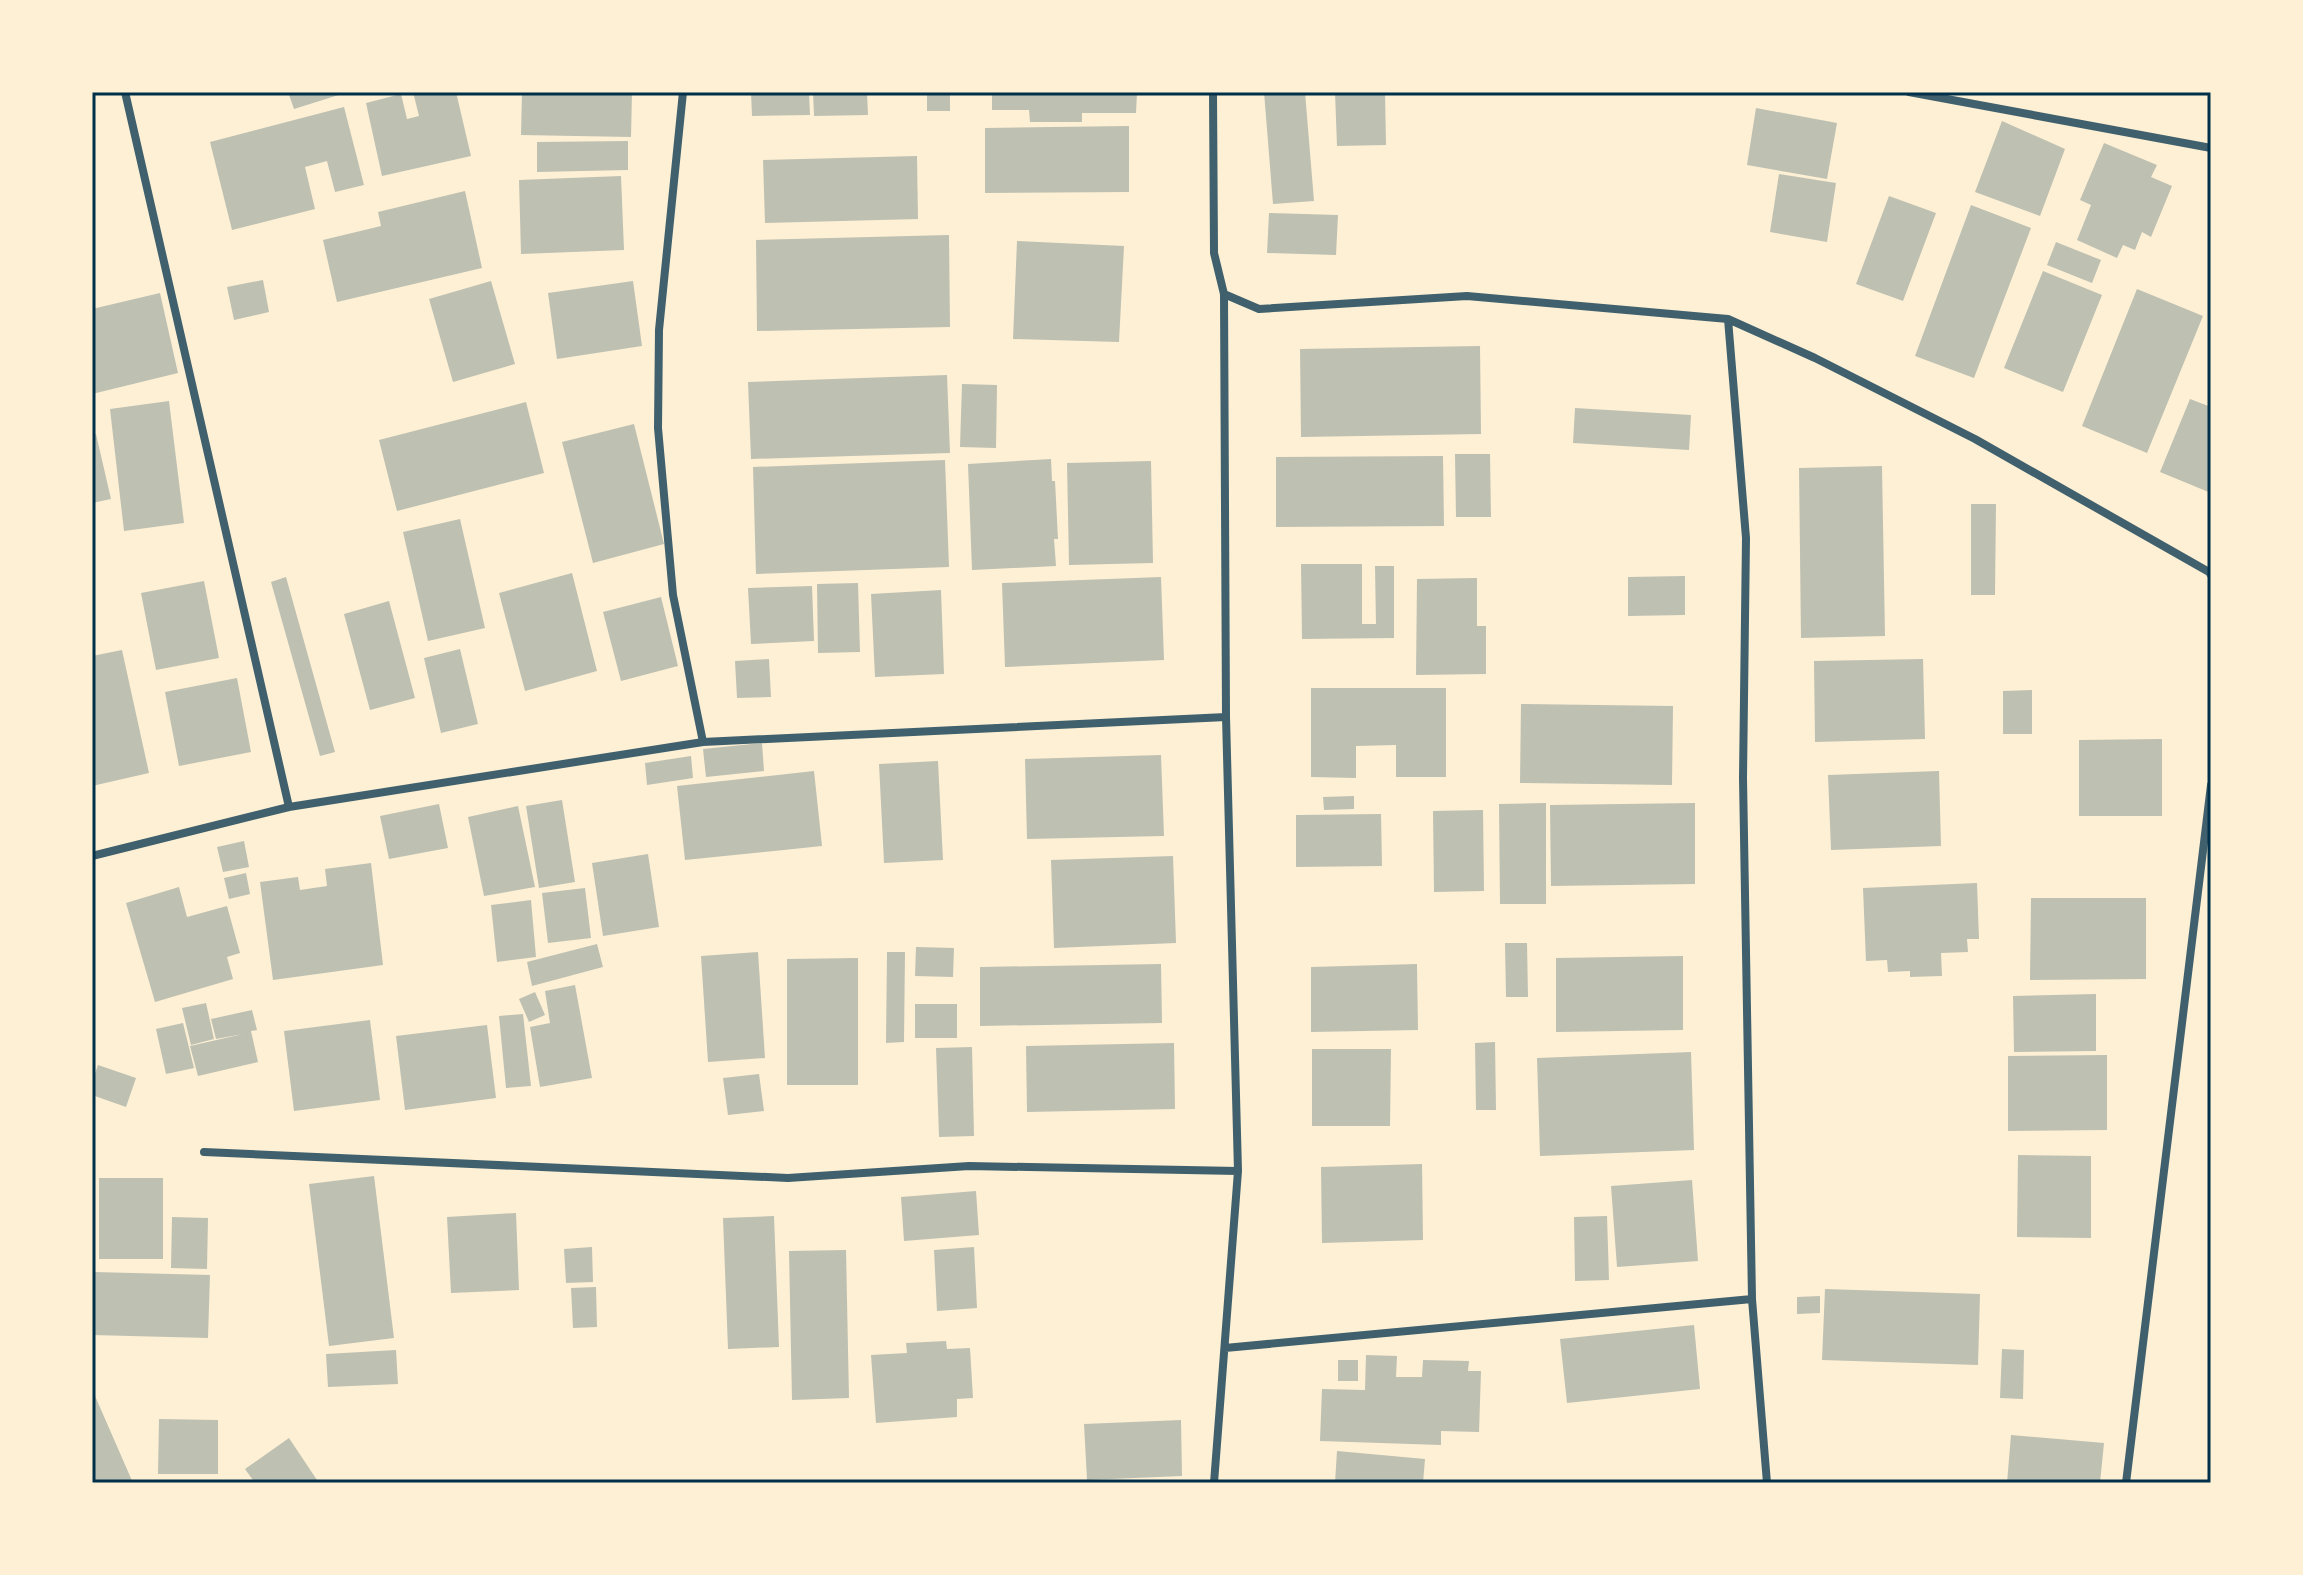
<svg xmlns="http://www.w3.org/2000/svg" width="2303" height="1575" viewBox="0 0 2303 1575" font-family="Inter,sans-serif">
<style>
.building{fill:#bec0b2}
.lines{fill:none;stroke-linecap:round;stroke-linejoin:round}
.minor{stroke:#3f606c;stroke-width:8}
.neatline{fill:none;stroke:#003049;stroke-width:3}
</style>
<rect width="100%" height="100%" fill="#fdf0d5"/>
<!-- building -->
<path class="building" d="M288,92h57v1l-51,16z
M413,92h43l15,64 -89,20 -16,-73 35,-9 6,25 12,-3z
M522,92h110l-1,45 -110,-2z
M751,92h58l1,23 -58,1z
M813,92h54l1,23 -54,1z
M927,92h23v19h-23z
M992,92h145l-1,21h-54v9h-52l-1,-12h-37z
M1264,92h41l9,109 -41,3z
M1335,92h50l1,53 -49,1z
M344,107l20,78 -29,7 -8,-31 -22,6 10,42 -83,21 -22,-88z
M1756,108l81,15 -10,56 -80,-14z
M2002,121l63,28 -25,67 -65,-24z
M1129,126v66l-144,1v-65z
M628,141v29l-91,2v-30z
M2104,143l53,22 -6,12 21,9 -21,51 -9,-5 -7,18 -12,-5 -6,13 -40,-18 14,-35 -11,-5z
M917,156l1,63 -153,4 -2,-63z
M1779,174l57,9 -9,59 -57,-10z
M621,176l3,74 -103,4 -2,-74z
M465,191l17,77 -145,34 -14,-62 58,-14 -3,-14z
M1889,196l47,17 -33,88 -47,-17z
M1971,205l60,23 -57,150 -59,-22z
M1269,213l69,2 -2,40 -69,-2z
M949,235l1,92 -193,4 -1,-91z
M1017,241l107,5 -5,96 -106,-3z
M2056,242l45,18 -9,23 -45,-18z
M2043,271l59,24 -39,97 -59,-24z
M263,280l6,32 -35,8 -7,-33z
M491,281l24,83 -62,18 -24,-83z
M633,281l9,65 -85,13 -9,-66z
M2137,289l66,27 -56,137 -65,-27z
M160,293l18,80 -86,21v-85z
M1480,346l1,88 -180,3 -1,-88z
M947,375l3,78 -199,6 -3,-77z
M962,384l35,1 -1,63 -36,-1z
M2190,399l21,8v86l-51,-21z
M169,401l15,122 -60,8 -14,-122z
M526,402l18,71 -147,38 -18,-71z
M1575,408l116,7 -2,35 -116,-7z
M634,424l30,120 -71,19 -31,-121z
M96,434l15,65 -19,4v-68z
M1455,454h35l1,63h-35z
M1443,456l1,70 -168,1v-70z
M1051,459l1,22h3l3,58h-4l2,27 -84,4 -4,-106z
M945,460l4,107 -193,7 -3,-107z
M1151,461l2,102 -84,2 -2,-102z
M1882,466l3,170 -84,2 -2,-170z
M1971,504h25l-1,91h-24z
M460,519l25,109 -57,13 -25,-109z
M1301,564h61v60h14l-1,-58h19v72l-92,1z
M572,573l25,98 -72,20 -26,-98z
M1685,576v39l-57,1v-39z
M286,577l49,175 -15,4 -49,-174z
M1161,577l3,83 -159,7 -3,-84z
M1477,578v48h9v48l-70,1 1,-96z
M204,581l15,77 -63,12 -15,-77z
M858,583l2,69 -42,1 -1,-69z
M812,586l2,55 -63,3 -3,-56z
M941,590l3,84 -69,3 -4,-83z
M661,597l17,69 -57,15 -18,-69z
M389,601l26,97 -45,12 -26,-96z
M460,649l18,75 -37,9 -17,-75z
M122,650l27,123 -57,13v-130z
M769,659l2,38 -34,1 -2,-37z
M1923,659l2,80 -110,3 -1,-81z
M237,678l14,74 -72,14 -14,-74z
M1311,688h135v89h-50v-32l-40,1v32l-45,-1z
M2032,690v44h-29v-43z
M1521,704l152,2 -1,79 -152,-2z
M2162,739v77h-83v-76z
M762,743l2,28 -58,6 -3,-28z
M1161,755l3,81 -137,3 -2,-80z
M691,756l2,22 -46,7 -2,-22z
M938,761l5,99 -59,3 -5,-99z
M814,771l8,75 -137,14 -8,-74z
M1939,771l2,75 -110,4 -3,-75z
M1354,796v13l-30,1 -1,-13z
M562,800l13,82 -36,6 -13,-82z
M1546,803v101h-46l-1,-100z
M1695,803v81l-144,2 -1,-81z
M439,804l9,44 -59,11 -9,-43z
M518,806l17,81 -51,9 -16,-79z
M1483,810l1,81 -50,1 -1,-81z
M1381,814l1,52 -86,1v-52z
M244,841l5,26 -26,5 -6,-25z
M648,854l11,73 -56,9 -11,-73z
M1173,856l3,87 -122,5 -3,-88z
M371,863l12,102 -110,15 -13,-98 38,-5 2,13 27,-4 -2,-17z
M246,873l4,21 -21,5 -5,-21z
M1977,883l2,56h-12l1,13 -27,1 1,23 -32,1v-6l-22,1 -1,-12 -21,1 -3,-73z
M179,887l8,30 40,-11 13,47 -13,4 6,22 -78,23 -29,-99z
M585,888l6,50 -43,5 -6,-50z
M2031,898h115v81l-116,1z
M531,900l5,57 -39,5 -6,-57z
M1505,943h22l1,54h-22z
M597,944l6,23 -71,19 -5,-24z
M916,947l38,1 -1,29 -38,-1z
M758,952l7,106 -57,4 -7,-106z
M887,952h18l-1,90 -18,1z
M1683,956v74l-127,2v-74z
M858,958v127h-71v-126z
M1161,964l1,59 -182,3v-59z
M1417,964l1,66 -107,2v-65z
M575,985l17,93 -52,9 -10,-60 20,-4 -5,-32z
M535,992l10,23 -16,7 -10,-23z
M2096,994v57l-82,1 -1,-56z
M206,1003l8,36 -23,6 -9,-37z
M915,1004h42v34h-42z
M252,1010l5,20 -6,1 7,31 -60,14 -8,-30 53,-12 -27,5 -5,-20z
M523,1014l8,72 -25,2 -7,-72z
M370,1020l10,80 -86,11 -10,-80z
M183,1023l11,45 -28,6 -10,-45z
M487,1025l9,73 -91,12 -9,-74z
M1495,1042l1,68h-20l-1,-67z
M1174,1043l1,66 -148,3 -1,-66z
M972,1047l2,89 -35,1 -3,-89z
M1312,1049h79l-1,77h-78z
M1691,1052l3,98 -154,6 -3,-98z
M2107,1055v75l-99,1v-75z
M98,1065l38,13 -10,29 -34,-12v-13z
M759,1074l5,37 -36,4 -5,-37z
M2018,1155l73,1v82l-74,-1z
M1422,1164l1,76 -101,3 -1,-76z
M374,1176l20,162 -65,8 -20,-162z
M99,1178h64v81h-64z
M1692,1180l6,81 -81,6 -6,-81z
M976,1191l3,44 -75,6 -3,-44z
M516,1213l3,77 -68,3 -4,-76z
M774,1216l5,131 -51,2 -5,-131z
M1607,1216l2,64 -34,1 -1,-64z
M172,1217l36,1 -1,51 -36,-1z
M592,1247l1,35 -27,1 -2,-34z
M974,1247l3,61 -40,3 -3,-61z
M846,1250l3,148 -57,2 -3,-149z
M94,1272l116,3 -2,63 -116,-3z
M596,1287l1,40 -24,1 -2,-40z
M1825,1289l155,5 -2,71 -156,-5z
M1820,1296v17l-23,1v-17z
M1694,1325l6,64 -133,14 -7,-64z
M946,1341l1,8 23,-1 3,50 -16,1v18l-81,6 -5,-68 36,-2 -1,-10z
M2002,1349l22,1 -1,49 -23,-1z
M396,1350l2,34 -70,3 -2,-33z
M1366,1355l31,1 -1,21h26l1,-17 46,1 -1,10h13l-2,61 -38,-1v14l-121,-4 2,-52 43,1z
M1338,1360h20v21h-20z
M92,1389l41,94h-41z
M159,1419l59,1v54h-60z
M1181,1420l1,56 -95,4 -3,-56z
M2011,1435l93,8 -4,40h-93z
M289,1438l30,45h-64l-10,-14z
M1337,1451l88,8 -2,24h-88z"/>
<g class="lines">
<!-- minor -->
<path class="minor" d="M125,92l164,715
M683,92l-24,238 -1,98 15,167 30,147
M1213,92l1,161 10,41 2,423 12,454 -24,312
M1909,92l302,56
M1224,294l35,15 208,-13 261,23 87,39 160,81 234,133 2,3
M1728,319l18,219 -3,240 9,521 15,184
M92,856l197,-49 414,-65 523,-25
M204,1152l584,26 181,-12 269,5
M1225,1348l527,-49
M2126,1483l85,-698"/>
</g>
<!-- border -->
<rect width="2303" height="1575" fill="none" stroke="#fdf0d5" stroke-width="188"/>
<rect x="94" y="94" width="2115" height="1387" class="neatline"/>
</svg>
